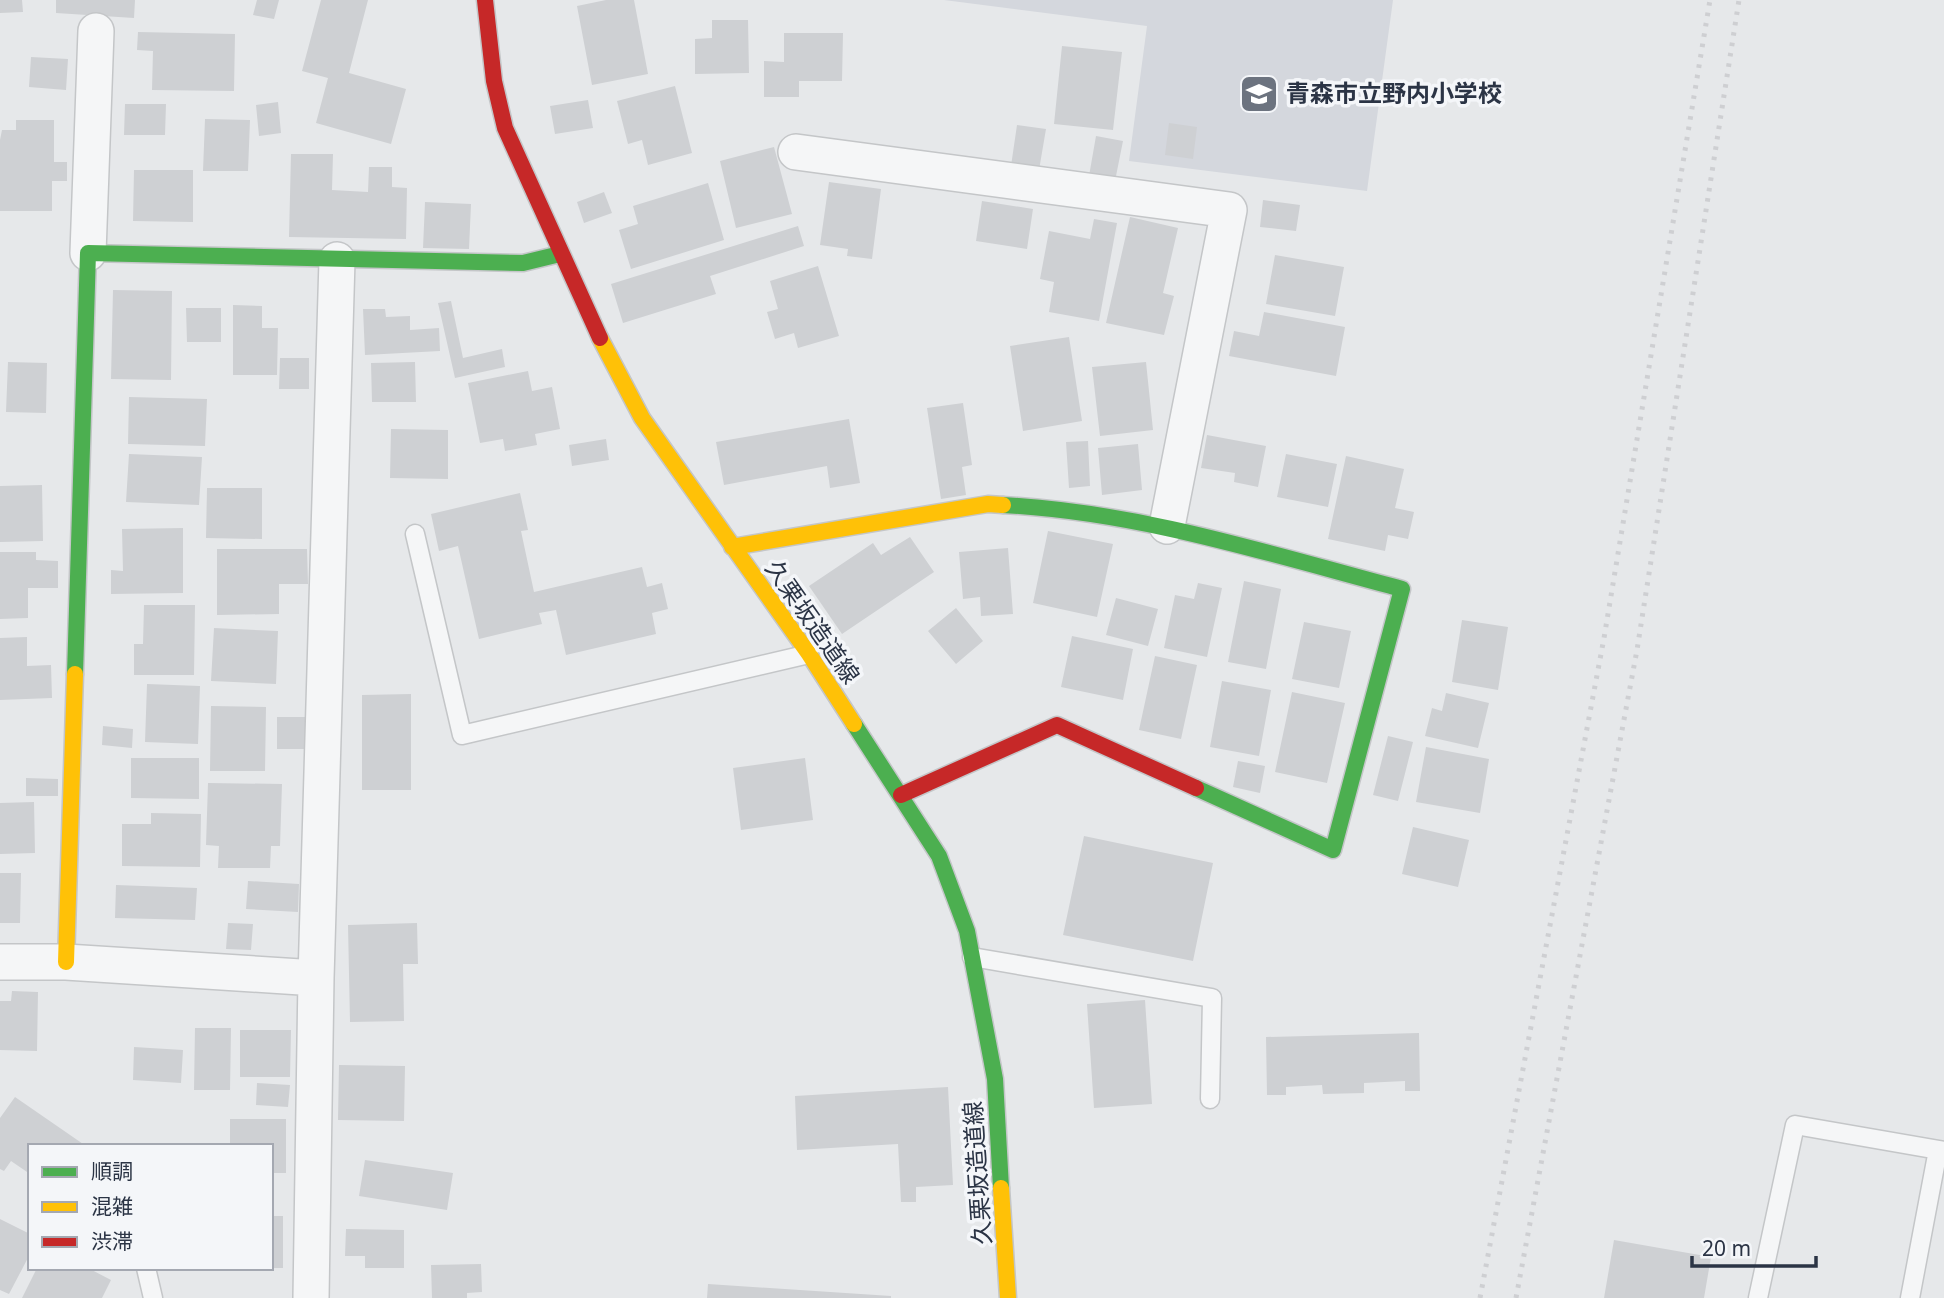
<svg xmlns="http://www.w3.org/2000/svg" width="1944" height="1298" viewBox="0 0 1944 1298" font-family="'Noto Sans','Noto Sans JP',sans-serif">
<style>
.built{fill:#d4d7dd}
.building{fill:#ced0d3}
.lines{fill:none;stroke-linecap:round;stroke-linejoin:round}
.lane-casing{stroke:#c4c6c8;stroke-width:21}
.street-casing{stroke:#c4c6c8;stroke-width:38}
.fast-casing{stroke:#c4c6c8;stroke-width:19}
.slow-casing{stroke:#c4c6c8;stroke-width:19}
.jam-casing{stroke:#c4c6c8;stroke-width:19}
.lane{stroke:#f5f6f7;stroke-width:18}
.street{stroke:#f5f6f7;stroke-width:35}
.fast{stroke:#4caf50;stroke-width:16}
.slow{stroke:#ffc107;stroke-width:16}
.jam{stroke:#c62828;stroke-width:16}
.rail{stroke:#cecfd2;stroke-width:5;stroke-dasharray:3.5 7;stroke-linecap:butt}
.labels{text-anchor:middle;stroke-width:7;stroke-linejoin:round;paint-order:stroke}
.poi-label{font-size:24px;font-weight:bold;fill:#2b3445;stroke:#f4f6f9;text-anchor:start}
.street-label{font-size:24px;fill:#2b3445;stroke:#f4f6f9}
</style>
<rect width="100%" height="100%" fill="#e6e8ea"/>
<!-- built -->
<path class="built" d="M944,0h449l-26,191 -238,-30 18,-135z"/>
<!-- building -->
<path class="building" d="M0,0h22l1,12 -23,1z
M56,0h79l-1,18 -78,-5z
M257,0h22l-5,19 -21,-4z
M321,0h47l-19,73 57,16 -15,55 -75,-21 12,-45 -26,-7z
M606,0h28l14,74 -56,11 -15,-79z
M712,20h36l1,53 -54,1v-35l17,-1z
M138,32l97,2 -1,57 -82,-1 1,-39 -16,-1z
M784,33h59l-1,48h-43v16h-35v-36l20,1z
M1062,46l60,6 -9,78 -59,-6z
M31,57l37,2 -2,31 -37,-3z
M675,86l17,67 -44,12 -6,-25 -14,4 -11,-43z
M588,100l5,28 -38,6 -5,-28z
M278,102l3,31 -22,3 -3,-31z
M125,104h41l-1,31h-41z
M205,119l45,1 -2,51h-45z
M16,120h38v42h13v19h-15v30h-52v-71l2,-10h14z
M1169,123l28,4 -4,32 -28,-4z
M1017,125l29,4 -7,41 -28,-4z
M1096,136l27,5 -8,40 -26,-5z
M774,147l18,67 -56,14 -16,-67z
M291,154h42l-1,36 36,2 1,-25h23v20l15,1 -1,51 -117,-2z
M134,170h59v52l-60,-1z
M829,182l52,7 -9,70 -25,-3 1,-7 -28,-4z
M708,183l16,57 -93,29 -12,-39 19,-6 -5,-18z
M604,192l8,21 -28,10 -7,-21z
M1263,200l37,5 -4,26 -36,-4z
M982,201l51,8 -6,40 -51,-8z
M425,202l46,2 -2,45 -46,-1z
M1130,217l48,11 -15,65 11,3 -10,39 -58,-12z
M1094,219l23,4 -18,98 -50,-9 5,-30 -14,-3 9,-48 41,8z
M798,226l6,20 -94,30 6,18 -93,29 -12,-39z
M1275,255l69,12 -9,49 -69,-12z
M818,266l21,70 -41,12 -4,-15 -19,6 -8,-27 11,-3 -8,-28z
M113,290l59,1 -1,89 -60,-1z
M451,301l12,57 39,-9 3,18 -50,11 -17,-75z
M233,305l29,1v22h16l-1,47h-44z
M186,308h35v34h-34z
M363,309h22l1,8 24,-1v14l29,-2 1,23 -75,4z
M1264,312l81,15 -9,49 -107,-20 5,-25 25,5z
M1069,337l13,84 -59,10 -13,-85z
M280,358h29v31h-30z
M8,362l39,1 -1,50 -40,-1z
M415,362l1,40h-44l-1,-39z
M1146,362l7,68 -53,6 -8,-69z
M528,371l4,20 20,-4 8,42 -25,5 2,11 -32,6 -2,-12 -23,4 -12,-60z
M129,397l78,2 -2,47 -77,-2z
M963,403l9,62 -10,2 4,28 -25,4 -14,-91z
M849,419l11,64 -30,5 -3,-22 -103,19 -8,-43z
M391,429l57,1v49l-58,-1z
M1207,435l59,11 -8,41 -24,-5 1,-9 -34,-5z
M606,439l3,21 -37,6 -3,-21z
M1088,441l2,45 -21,2 -3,-46z
M1138,444l4,46 -40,5 -4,-47z
M129,454l73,3 -3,48 -73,-3z
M1286,454l51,10 -9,43 -51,-10z
M1346,456l58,13 -9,39 19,4 -6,27 -20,-4 -3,16 -57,-12z
M42,485l1,56 -43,1v-56z
M207,488h55v51l-56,-1z
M520,493l8,37 -7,1 13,61 108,-25 5,20 15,-4 6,26 -16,4 4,21 -90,21 -10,-45 -17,3 3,11 -63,15 -21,-93 -19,5 -8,-37z
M183,528v65l-72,1v-24l12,1 -1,-42z
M1048,531l65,13 -16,73 -64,-14z
M910,537l24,35 -92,62 -33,-48 64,-43 8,12z
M1008,548l5,66 -32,2 -1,-19 -17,2 -4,-47z
M217,549h90l1,35h-29v30l-62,1z
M0,552h36v8l22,1v27h-30v30l-28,1z
M1244,581l37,8 -15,80 -38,-7z
M1198,583l24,5 -15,69 -43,-9 11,-53 19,4z
M1116,598l42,11 -10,37 -42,-11z
M144,605h51l-1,70h-60v-31h9z
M956,608l27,33 -27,23 -28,-33z
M1462,620l46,7 -10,63 -46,-8z
M1304,622l47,9 -12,57 -47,-9z
M214,628l64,3 -2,53 -65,-3z
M1072,636l61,13 -10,51 -62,-13z
M27,637v29l24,-1 1,33 -52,2v-62z
M1155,656l42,9 -16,74 -42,-9z
M1222,681l49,9 -12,66 -49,-9z
M147,684l53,2 -2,58 -53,-2z
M1292,692l53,11 -18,80 -52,-11z
M1446,693l43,10 -11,45 -53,-12 7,-28 10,3z
M411,694v96h-49v-95z
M211,706l55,1 -1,64h-55z
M277,717h29v32h-29z
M103,726l30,3 -1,19 -30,-3z
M1388,736l25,6 -15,59 -25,-6z
M1426,747l63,12 -9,54 -64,-11z
M131,758h68v41l-68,-1z
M805,758l8,62 -72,10 -8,-62z
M1238,761l27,5 -5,27 -27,-6z
M26,778l32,1v17h-32z
M208,783l74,1 -2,62h-9l-1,22h-52l1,-22 -13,-1z
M34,802l1,51 -35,1v-51z
M151,813l50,1 -1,53 -78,-1v-42h29z
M1413,827l56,13 -11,47 -56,-13z
M1084,836l129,27 -20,98 -130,-26z
M0,873h21l-1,50h-20z
M248,881l51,3 -1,28 -52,-3z
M116,885l81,3 -2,32 -80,-2z
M228,923l25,1 -2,26 -25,-1z
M417,923l1,41h-15l1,57 -54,1 -2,-97z
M12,991l26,1 -1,59 -37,-1v-49h11z
M1145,1000l7,104 -58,4 -7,-104z
M195,1028h36l-1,62h-36z
M240,1030h51l-1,47h-50z
M1419,1033l1,58h-15v-10l-41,2v10l-41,1 -1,-9 -36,2v8h-19l-1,-58z
M134,1047l49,3 -2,33 -48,-3z
M339,1065l66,1 -1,55 -66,-1z
M257,1083l33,2 -2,22 -32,-2z
M948,1087l5,98 -37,2v15h-15l-3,-58 -101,6 -2,-54z
M15,1097l71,49h-56v28l-19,-13 -7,10 -4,-2v-51z
M230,1119h56v54h-15v-27h-41z
M365,1160l88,13 -6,37 -88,-14z
M271,1216h12v52h-12z
M0,1219l30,15v20l-21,40 -9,-4z
M346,1229l58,1v38h-39v-12h-20z
M1614,1240l97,17 -7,41h-100z
M481,1264l1,28 -15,1v5h-35l-1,-33z
M37,1268h51l23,12 -9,18h-80z
M708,1284l183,12v2h-184z"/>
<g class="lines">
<defs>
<path id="lane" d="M415,534l47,201 347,-81
M972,957l240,41 -2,101
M146,1268l7,30
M1758,1298l37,-173 149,26
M1910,1298l28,-148"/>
<path id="street" d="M796,152l433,58 -62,316
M88,253l8,-222
M0,962h66l250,16
M311,1298l5,-320 21,-718"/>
<path id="fast" d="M1003,505c137,7 267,49 399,84l-69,261 -137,-62
M75,674l13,-421 435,10 37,-9
M854,724l85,132 28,75 28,148 6,109"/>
<path id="slow" d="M600,338l42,80 167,236 45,70
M732,547l256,-43 15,1
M66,962l9,-288
M1001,1188l7,110"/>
<path id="jam" d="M485,0l9,81 11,47 95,210
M901,795l156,-70 139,63"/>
</defs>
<!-- lane casing -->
<use href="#lane" class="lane-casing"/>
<!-- street casing -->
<use href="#street" class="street-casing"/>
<!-- fast casing -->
<use href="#fast" class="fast-casing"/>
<!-- slow casing -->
<use href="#slow" class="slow-casing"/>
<!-- jam casing -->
<use href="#jam" class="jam-casing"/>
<!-- lane -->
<use href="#lane" class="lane"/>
<!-- street -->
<use href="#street" class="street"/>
<!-- fast -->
<use href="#fast" class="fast"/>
<!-- slow -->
<use href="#slow" class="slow"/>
<!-- jam -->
<use href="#jam" class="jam"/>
<!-- rail -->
<path class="rail" d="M1480,1298l124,-660 106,-638
M1516,1298l121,-648 102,-650"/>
</g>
<!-- icons -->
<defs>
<symbol id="school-square" viewBox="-11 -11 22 22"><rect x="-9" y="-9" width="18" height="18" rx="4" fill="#6c737f" stroke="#f4f6f9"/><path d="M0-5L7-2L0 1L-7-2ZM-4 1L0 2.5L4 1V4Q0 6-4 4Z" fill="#fff"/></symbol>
</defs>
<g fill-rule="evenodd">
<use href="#school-square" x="1237" y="72" width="44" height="44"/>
</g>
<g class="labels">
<!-- poi labels -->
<g class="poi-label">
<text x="1286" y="102">青森市立野内小学校</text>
</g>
<!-- street labels -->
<g class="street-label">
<text transform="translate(812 622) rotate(55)" y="8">久栗坂造道線</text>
<text transform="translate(978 1173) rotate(-94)" y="8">久栗坂造道線</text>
</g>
</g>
<!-- legend -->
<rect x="28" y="1144" width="245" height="126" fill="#f4f6f9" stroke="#a4a8b1" stroke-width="2"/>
<rect x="42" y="1167" width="35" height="10" fill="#4caf50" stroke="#a4a8b1" stroke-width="2"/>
<text x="91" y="1179" font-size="21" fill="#2b3445">順調</text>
<rect x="42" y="1202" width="35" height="10" fill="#ffc107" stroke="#a4a8b1" stroke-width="2"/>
<text x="91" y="1214" font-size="21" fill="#2b3445">混雑</text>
<rect x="42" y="1237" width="35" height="10" fill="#c62828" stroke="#a4a8b1" stroke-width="2"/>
<text x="91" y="1249" font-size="21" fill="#2b3445">渋滞</text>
<!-- scale -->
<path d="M1692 1256v10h124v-10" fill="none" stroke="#2b3445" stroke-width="3.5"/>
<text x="1702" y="1256" font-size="21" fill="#2b3445" stroke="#f4f6f9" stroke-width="5" paint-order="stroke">20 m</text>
</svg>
